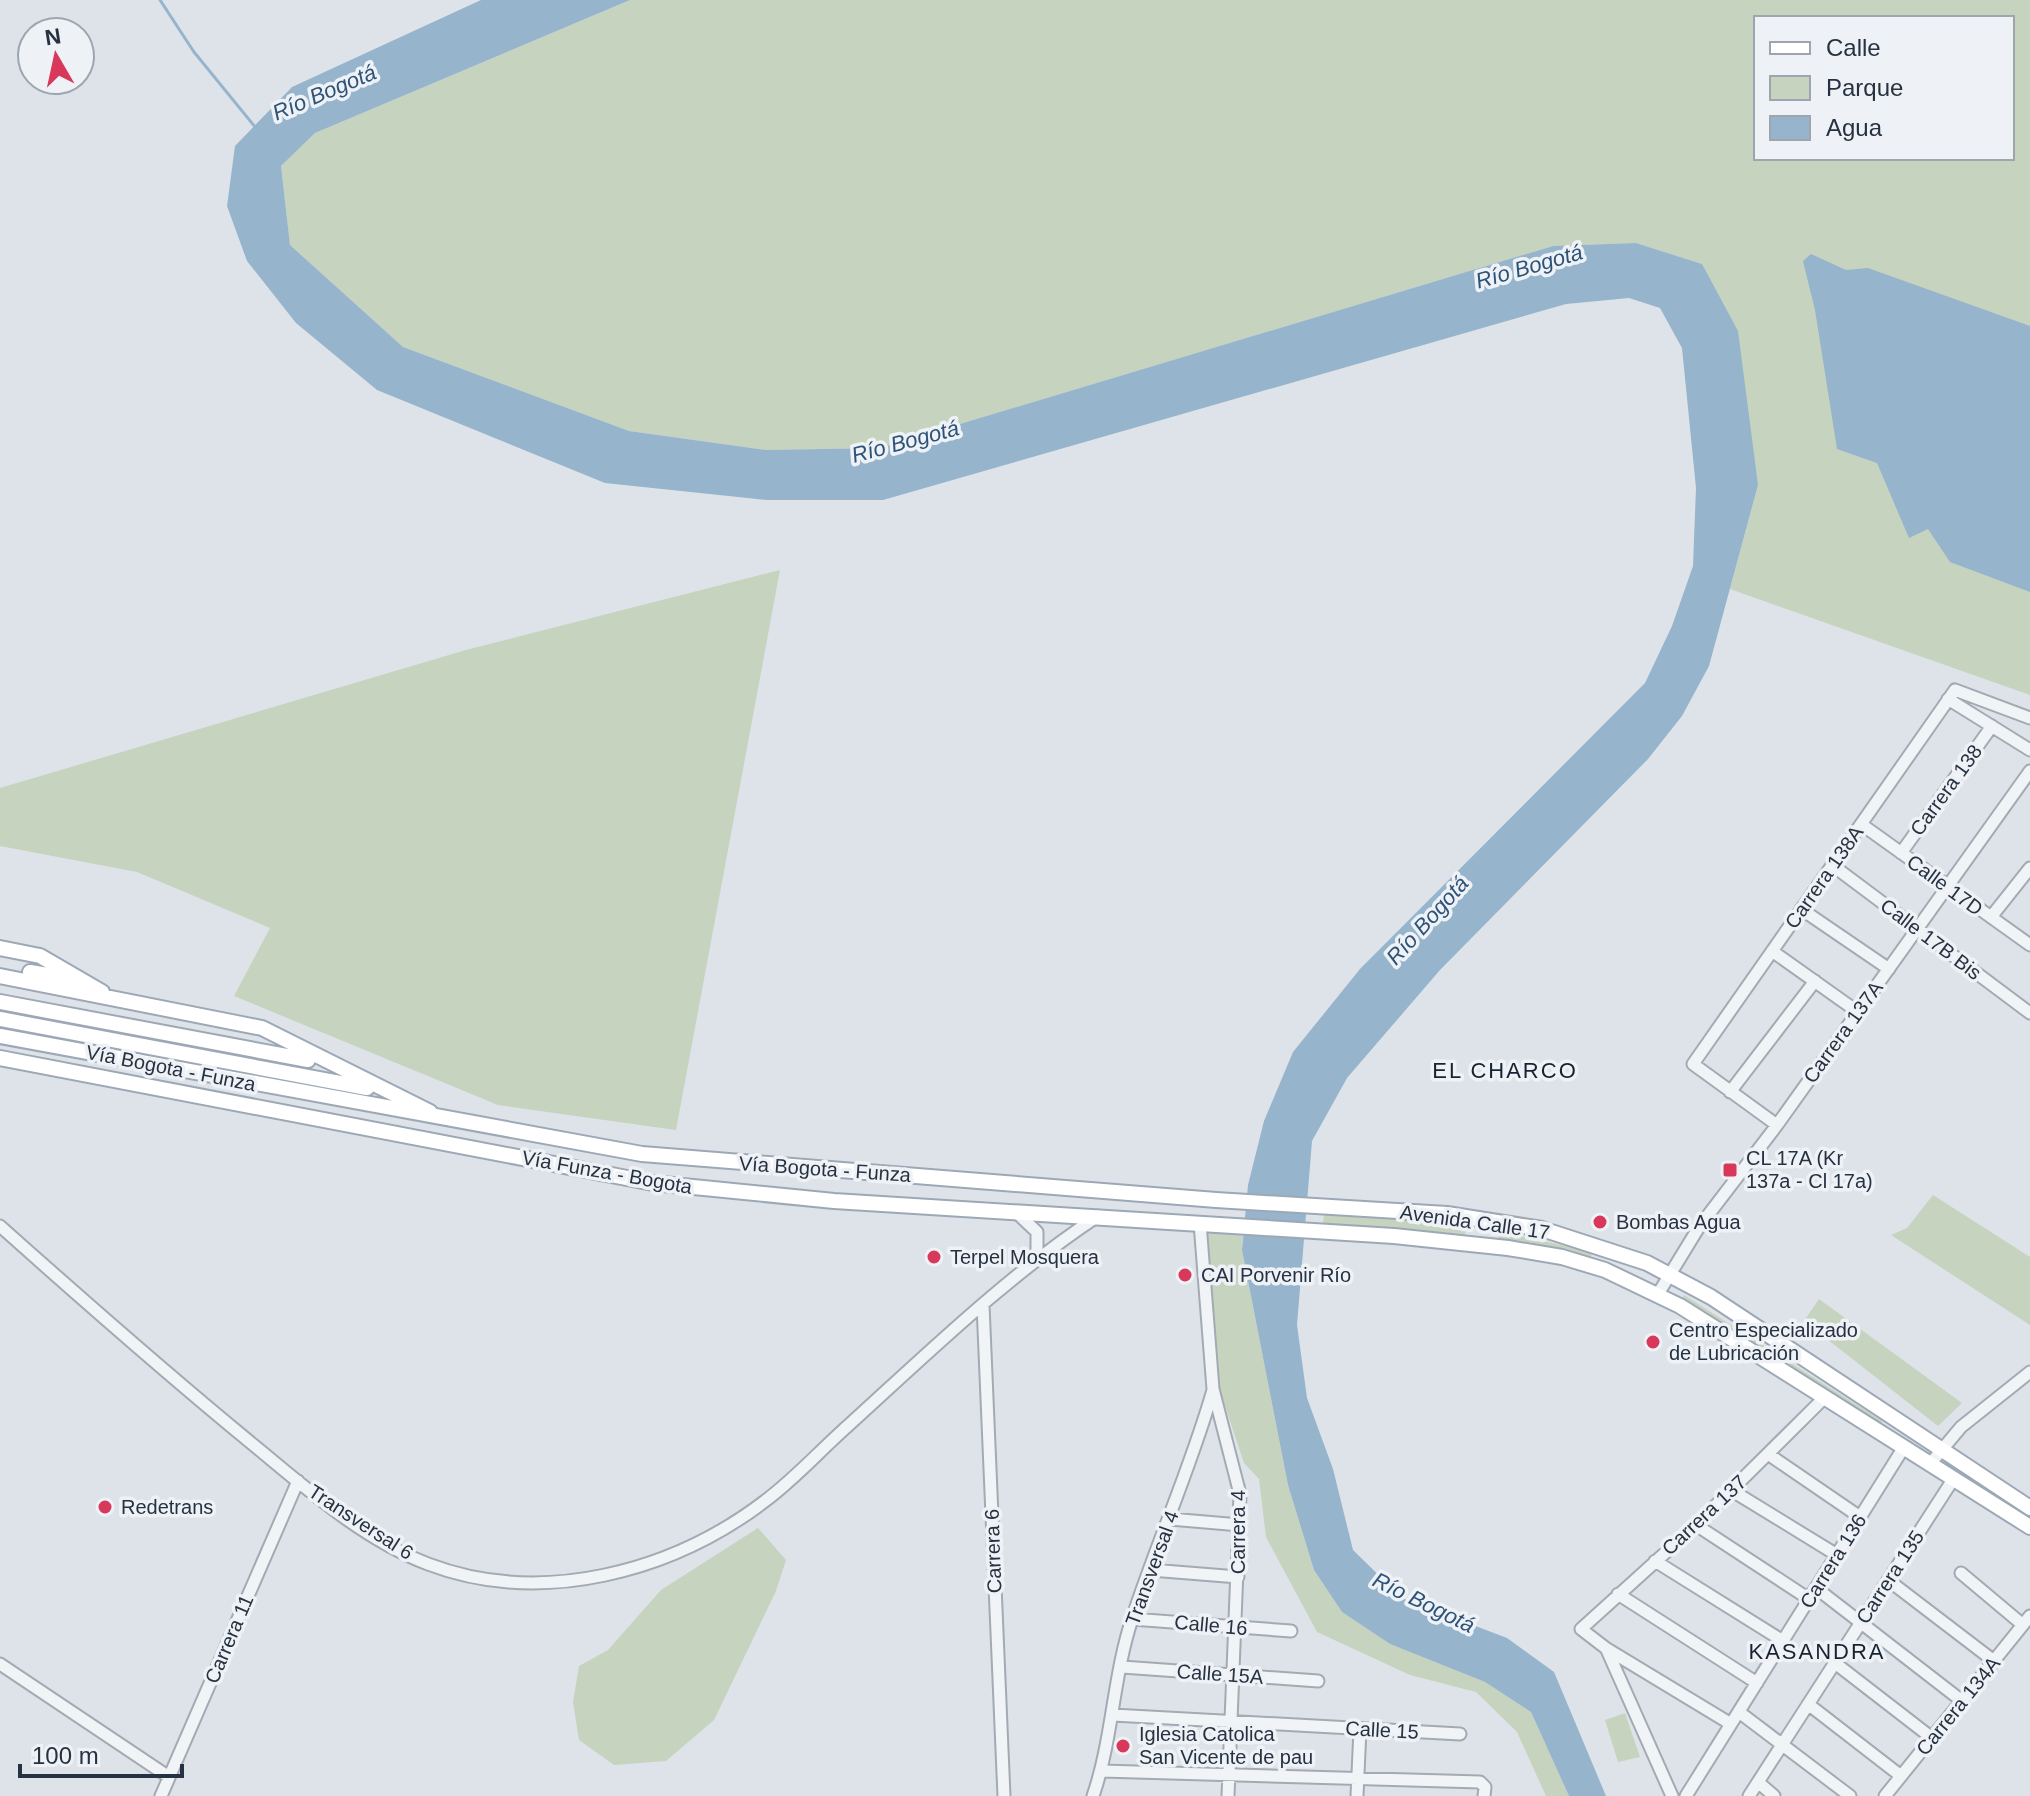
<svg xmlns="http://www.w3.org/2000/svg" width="2030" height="1796" viewBox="0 0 2030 1796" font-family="Helvetica,sans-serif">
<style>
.green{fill:#c5d3bf;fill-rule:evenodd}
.water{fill:#96b4cc}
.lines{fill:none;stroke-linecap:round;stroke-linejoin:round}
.stream{stroke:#96b4cc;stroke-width:3}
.minor-casing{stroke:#a3aab3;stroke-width:15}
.major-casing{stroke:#9da8b6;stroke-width:18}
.minor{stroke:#f1f4f7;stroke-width:11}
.major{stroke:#fff;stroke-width:14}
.poi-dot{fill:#d8395b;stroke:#eef2f6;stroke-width:3}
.labels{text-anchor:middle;stroke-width:7;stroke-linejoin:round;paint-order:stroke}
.street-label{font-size:20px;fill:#263241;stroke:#eef2f6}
.poi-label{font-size:20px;fill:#263241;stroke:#eef2f6;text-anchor:start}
.water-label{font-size:22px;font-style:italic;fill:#2d5378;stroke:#eef2f6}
.neighbourhood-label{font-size:22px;letter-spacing:2px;fill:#182332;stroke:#eef2f6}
</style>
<rect width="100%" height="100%" fill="#dee3e9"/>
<!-- green -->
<path class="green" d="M630,0h1400v695l-300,-106 28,-104 -56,-221 -66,-21 -83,3 -673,202 -114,2 -137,-19 -226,-84 -113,-102 -9,-79 34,-33zM1756,18h256v140h-256z
M780,570l-104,560 -178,-25 -264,-109 36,-68 -133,-56 -137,-26v-58l466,-138z
M1933,1195l97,62v68l-139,-90 16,-7z
M1324,1213l143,11 -2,10 -142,-10z
M1207,1231l36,2 -1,17 46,235 26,85 28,42 48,32 95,38 46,30 38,84h-23l-29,-64 -41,-40 -66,-17 -93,-43 -51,-95 -7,-58 -15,-16 -26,-78z
M1500,1231l92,21 -1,5 -58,-14 -35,-4z
M1684,1295l198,126 -2,5 -201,-123z
M1819,1299l143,104 -24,23 -134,-105z
M758,1528l28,32 -10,31 -62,129 -48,41 -52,4 -35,-25 -6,-38 6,-36 29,-16 53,-60z
M1625,1713l15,44 -22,5 -13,-42z"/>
<!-- water -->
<path class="water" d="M481,0h149l-315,133 -34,33 9,79 113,102 226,84 137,19 114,-2 673,-202 83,-3 66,21 36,67 20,154 -49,181 -27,50 -34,43 -208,211 -93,108 -35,63 -15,184 10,73 26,71 20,81 49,48 105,40 47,34 52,124h-37l-38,-84 -46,-30 -95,-38 -48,-32 -28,-42 -26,-85 -46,-235 6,-65 16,-64 29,-69 67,-83 285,-286 27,-57 21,-60 3,-78 -14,-140 -22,-40 -31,-10 -63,6 -683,196h-116l-162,-17 -228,-93 -81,-67 -49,-62 -20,-55 8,-60 57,-59z
M1811,254l35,16 22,-2 162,58v266l-80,-30 -22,-33 -19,9 -32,-75 -40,-14 -22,-139 -12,-49z"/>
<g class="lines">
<!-- stream -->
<path class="stream" d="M160,0l34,52 62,76"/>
<defs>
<path id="minor" d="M1948,699l82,51
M1861,824l169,121
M1901,853l91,-127
M1832,865l198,148
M1801,909l88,60
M1991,917l39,-49
M1772,951l86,61
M1730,1092l85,-111
M1777,1125l-84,-61 262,-374 75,28
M1018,1214l19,18v24
M1200,1223l13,166 27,105 -12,302
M0,1226c84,75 168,149 256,221 51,42 108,93 172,117 113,43 244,8 337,-63 27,-20 50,-45 75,-68 83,-75 164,-155 258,-217
M1658,1294l41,-67 78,-102 253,-354
M983,1305l21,491
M1768,1454l92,63
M1930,1464l31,-37 69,-55
M1731,1490l106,65
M1170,1519l70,6
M1696,1525l113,74
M1655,1561l128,80
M1151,1570l87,7
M1961,1573l62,52
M1888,1580l106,81
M1816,1588l146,113
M1618,1594l139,89
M1132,1619l159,12
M1607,1650l65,146
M1835,1663l97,75
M0,1664l169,113
M1122,1667l196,14
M1808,1704l93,72
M1739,1712l111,84
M1113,1715l347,19
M1731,1724l-124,-75 -26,-20 115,-104 129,-128
M1102,1771l378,11 5,5 -1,9
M1758,1782l16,14
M161,1796l137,-315
M1093,1796c20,-58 20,-122 40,-180 25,-76 58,-149 80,-226
M1357,1796l3,-67
M1686,1796l218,-349
M1749,1796l205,-318
M1885,1796l145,-180"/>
<path id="major" d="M0,948l40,8 62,36
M30,972l47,8
M0,976l262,52 168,84
M0,1002l308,58
M0,1019l367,69
M0,1036l642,118 574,46 231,14 95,15 105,34 64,34 319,211
M0,1058l653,125 181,18 560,35 114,12 54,9 43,13 75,36 350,221"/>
</defs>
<!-- minor casing -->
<use href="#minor" class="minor-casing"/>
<!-- major casing -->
<use href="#major" class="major-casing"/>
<!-- minor -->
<use href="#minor" class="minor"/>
<!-- major -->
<use href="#major" class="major"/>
</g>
<!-- markers -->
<g class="poi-dot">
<rect x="1722" y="1162" width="16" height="16" rx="4"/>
<circle cx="1600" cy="1222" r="8"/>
<circle cx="934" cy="1257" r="8"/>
<circle cx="1185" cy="1275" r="8"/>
<circle cx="1653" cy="1342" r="8"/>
<circle cx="105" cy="1507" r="8"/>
<circle cx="1123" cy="1746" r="8"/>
</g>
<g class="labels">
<!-- street labels -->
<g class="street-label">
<text transform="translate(1946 790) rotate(-54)" y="7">Carrera 138</text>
<text transform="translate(1824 877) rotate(-55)" y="7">Carrera 138A</text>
<text transform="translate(1945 885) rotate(36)" y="7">Calle 17D</text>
<text transform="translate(1931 939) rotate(37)" y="7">Calle 17B Bis</text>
<text transform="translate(1843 1032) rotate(-54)" y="7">Carrera 137A</text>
<text transform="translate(171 1068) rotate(11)" y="7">Vía Bogota - Funza</text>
<text transform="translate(825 1169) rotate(4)" y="7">Vía Bogota - Funza</text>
<text transform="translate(607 1172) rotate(10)" y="7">Vía Funza - Bogota</text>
<text transform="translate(1475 1222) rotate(8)" y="7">Avenida Calle 17</text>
<text transform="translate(1704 1515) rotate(-43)" y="7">Carrera 137</text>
<text transform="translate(361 1522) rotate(33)" y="7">Transversal 6</text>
<text transform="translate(1238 1532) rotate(-90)" y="7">Carrera 4</text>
<text transform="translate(993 1551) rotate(-92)" y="7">Carrera 6</text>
<text transform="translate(1833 1561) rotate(-58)" y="7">Carrera 136</text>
<text transform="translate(1152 1568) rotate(-70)" y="7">Transversal 4</text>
<text transform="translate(1890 1577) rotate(-57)" y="7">Carrera 135</text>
<text transform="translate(1211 1625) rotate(5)" y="7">Calle 16</text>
<text transform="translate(229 1639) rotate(-67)" y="7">Carrera 11</text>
<text transform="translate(1220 1674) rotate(4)" y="7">Calle 15A</text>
<text transform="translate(1958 1706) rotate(-51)" y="7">Carrera 134A</text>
<text transform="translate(1382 1730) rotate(3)" y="7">Calle 15</text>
</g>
<!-- poi labels -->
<g class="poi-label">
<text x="1746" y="1165">CL 17A (Kr<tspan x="1746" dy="23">137a - Cl 17a)</tspan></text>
<text x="1616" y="1229">Bombas Agua</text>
<text x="950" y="1264">Terpel Mosquera</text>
<text x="1201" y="1282">CAI Porvenir Río</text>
<text x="1669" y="1337">Centro Especializado<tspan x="1669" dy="23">de Lubricación</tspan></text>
<text x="121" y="1514">Redetrans</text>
<text x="1139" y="1741">Iglesia Catolica<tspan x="1139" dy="23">San Vicente de pau</tspan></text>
</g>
<!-- water labels -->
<g class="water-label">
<text transform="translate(324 92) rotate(-23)" y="8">Río Bogotá</text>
<text transform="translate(1529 266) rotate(-16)" y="8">Río Bogotá</text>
<text transform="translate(905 441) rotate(-15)" y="8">Río Bogotá</text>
<text transform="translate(1427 920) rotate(-48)" y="8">Río Bogotá</text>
<text transform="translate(1424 1602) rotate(26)" y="8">Río Bogotá</text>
</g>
<!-- neighbourhood labels -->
<g class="neighbourhood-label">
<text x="1505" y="1078">EL CHARCO</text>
<text x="1817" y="1659">KASANDRA</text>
</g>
</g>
<!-- legend -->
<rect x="1754" y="16" width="260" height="144" fill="#eef2f6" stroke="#9ea5ae" stroke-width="2"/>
<rect x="1770" y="42" width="40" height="12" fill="#ffffff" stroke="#9ea5ae" stroke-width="2"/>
<text x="1826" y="56" font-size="24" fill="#263241">Calle</text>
<rect x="1770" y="76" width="40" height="24" fill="#c5d3bf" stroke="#9ea5ae" stroke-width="2"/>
<text x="1826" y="96" font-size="24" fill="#263241">Parque</text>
<rect x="1770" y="116" width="40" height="24" fill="#96b4cc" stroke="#9ea5ae" stroke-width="2"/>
<text x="1826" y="136" font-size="24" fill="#263241">Agua</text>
<!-- north arrow -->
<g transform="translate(56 56) rotate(351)"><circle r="38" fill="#eef2f6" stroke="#9ea5ae" stroke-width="2"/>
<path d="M0-6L14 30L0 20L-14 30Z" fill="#d8395b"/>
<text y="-12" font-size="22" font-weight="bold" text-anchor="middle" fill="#263241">N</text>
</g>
<!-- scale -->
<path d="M20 1764v12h162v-12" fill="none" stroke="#263241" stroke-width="4"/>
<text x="32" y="1764" font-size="24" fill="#263241" stroke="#eef2f6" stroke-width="6" paint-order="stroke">100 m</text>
</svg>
